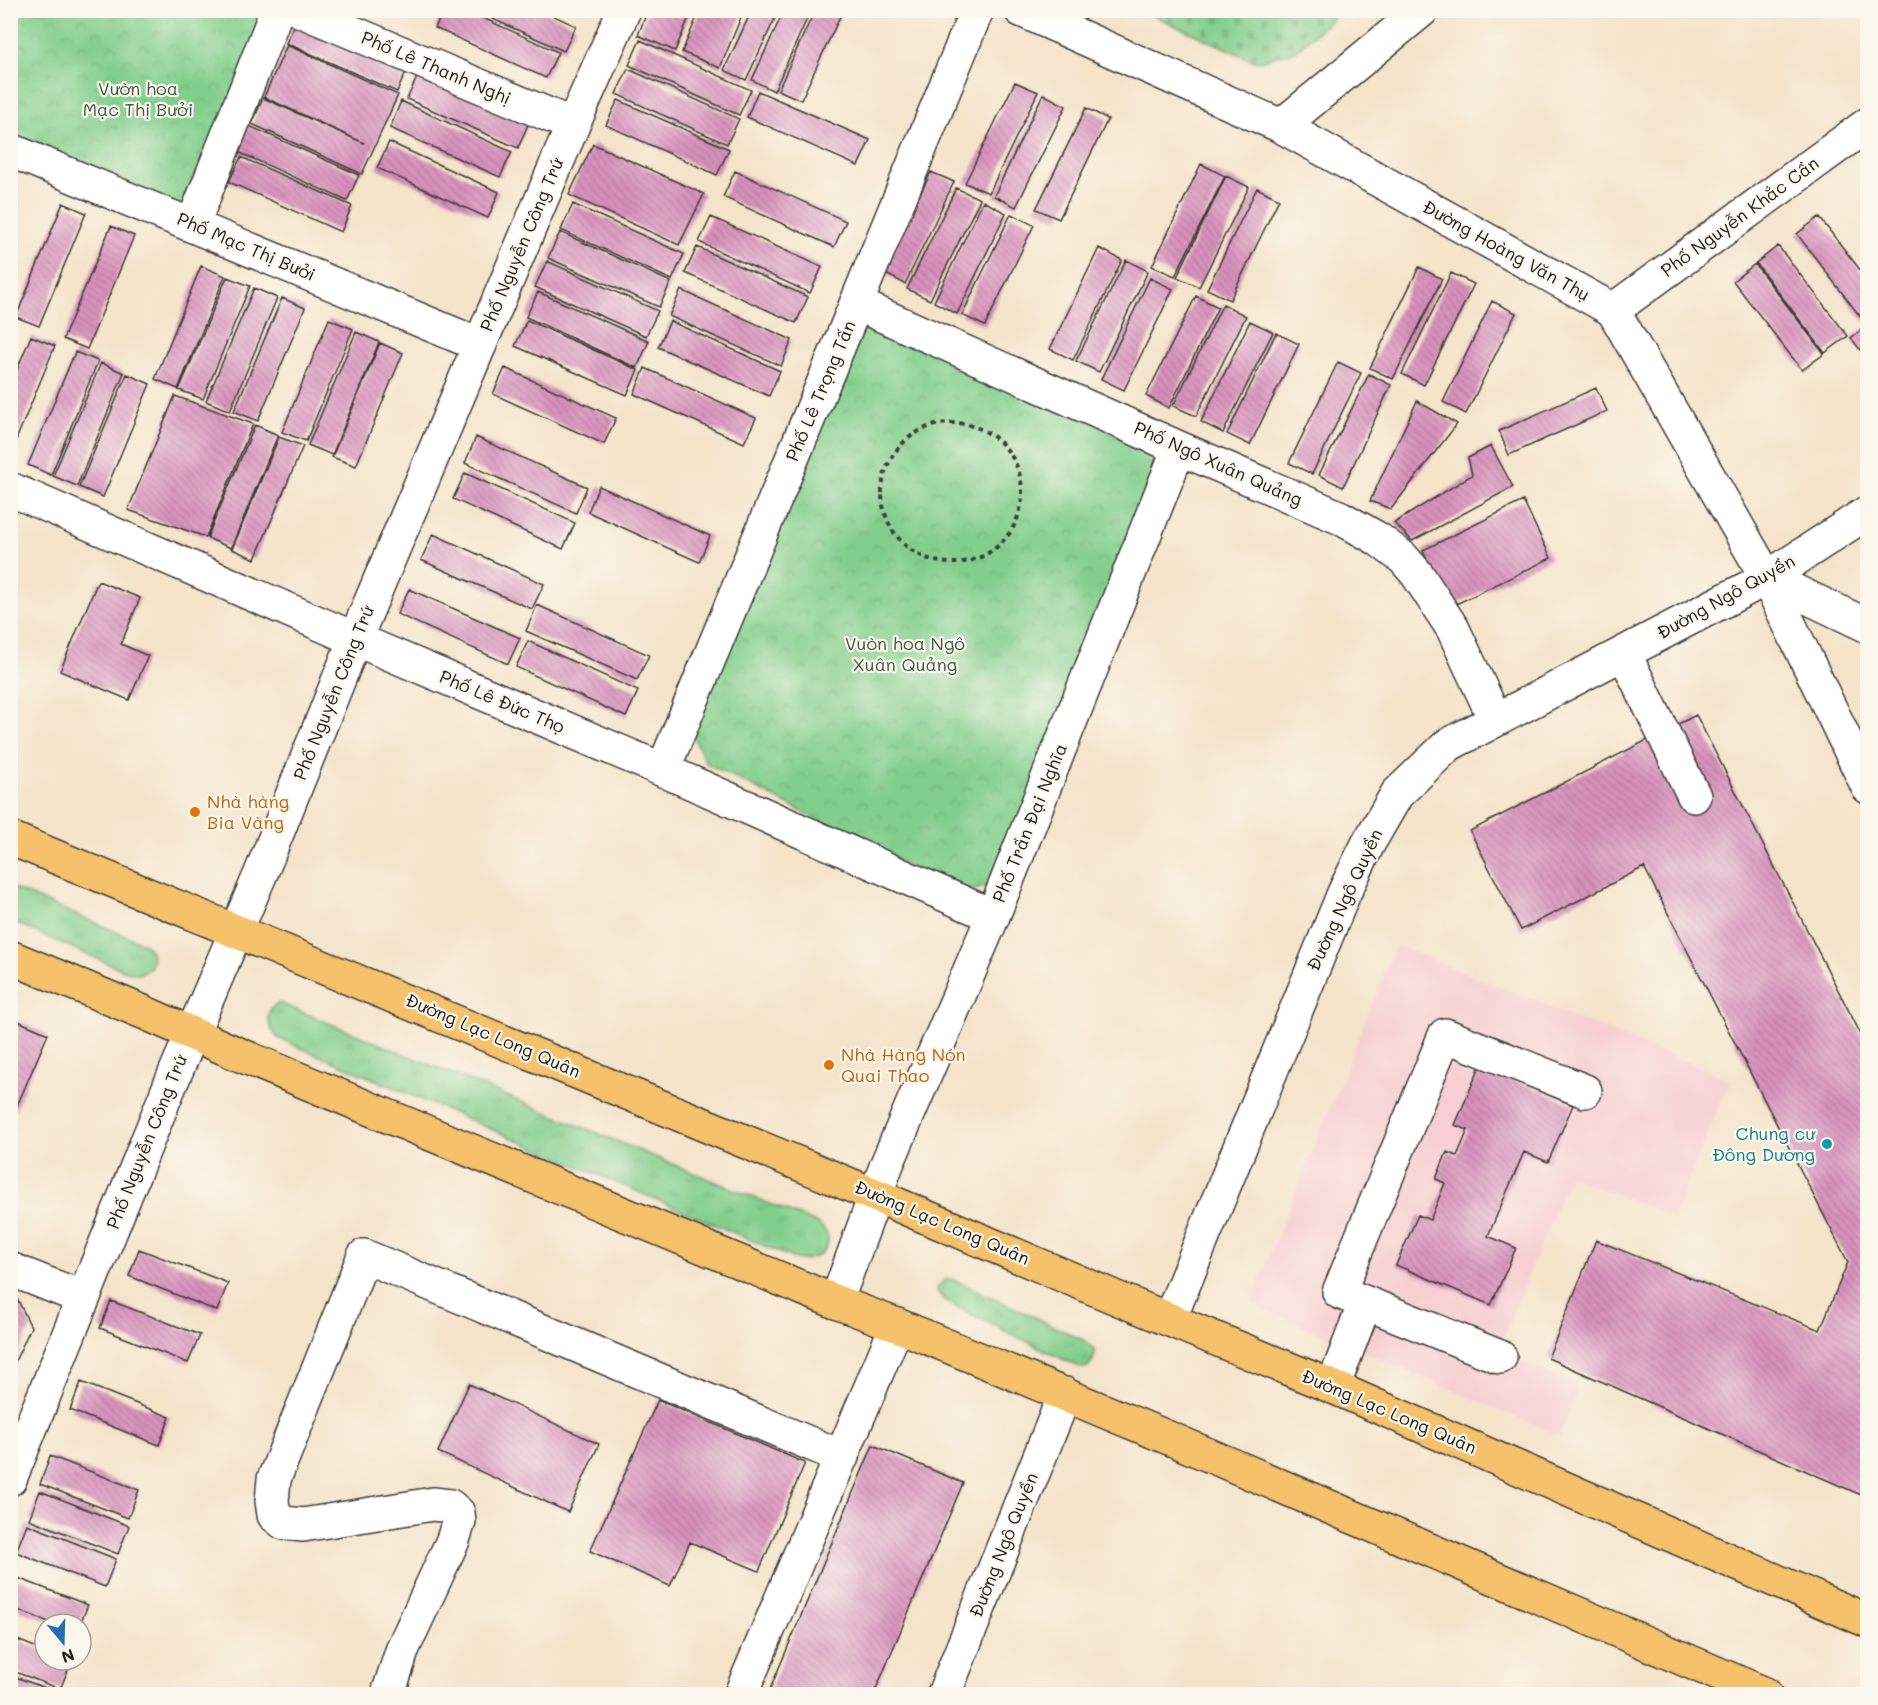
<svg xmlns="http://www.w3.org/2000/svg" width="1878" height="1705" viewBox="0 0 1878 1705" font-family="Mali,sans-serif">
<style>
.built{fill:#f7cfd3}
.grass{fill:url(#grass-tufts);stroke:#4f7654;stroke-width:1.5}
.cemetery{fill:url(#cemetery-stones);stroke:#4f7654;stroke-width:1.5}
.park{fill:url(#park-crowns);stroke:#4f7654;stroke-width:1.5}
.building{fill:url(#building-back-hatch)}
.lines{fill:none;stroke-linecap:round;stroke-linejoin:round}
.minor-casing{stroke:#3d3a36;stroke-width:36}
.major-casing{stroke:#3d3a36;stroke-width:36}
.path{stroke:#3d3a36;stroke-width:4;stroke-dasharray:4.5 4.5;stroke-linecap:butt}
.minor{stroke:#fff;stroke-width:33}
.major{stroke:#f5c16b;stroke-width:33}
.food-dot{fill:#e8710a;stroke:#fbf7ec;stroke-width:2}
.culture-dot{fill:#0f9aa8;stroke:#fbf7ec;stroke-width:2}
.labels{text-anchor:middle;stroke-width:4.5;stroke-linejoin:round;paint-order:stroke}
.street-label{font-size:18px;fill:#1c1c1c;stroke:#fbf7ec}
.park-label{font-size:18px;fill:#405b44;stroke:#fbf7ec}
.food-label{font-size:18px;fill:#c56008;stroke:#fbf7ec;text-anchor:start}
.culture-label{font-size:18px;fill:#0d838f;stroke:#fbf7ec;text-anchor:end}
</style>
<defs>
<pattern id="grass-tufts" width="24" height="20" patternUnits="userSpaceOnUse" patternTransform="scale(1.5)"><rect width="24" height="20" fill="#82cf8d"/><path d="M3 7l-1-3M5 7V3M7 7l1-3M15 17l-1-3M17 17v-4M19 17l1-3" fill="none" stroke="#70b179"/></pattern>
<pattern id="cemetery-stones" width="16" height="16" patternUnits="userSpaceOnUse" patternTransform="scale(1.5)"><rect width="16" height="16" fill="#82cf8d"/><path d="M2 7V4a2 2 0 0 1 4 0v3zM10 15v-3a2 2 0 0 1 4 0v3z" fill="#70b179"/></pattern>
<pattern id="park-crowns" width="20" height="18" patternUnits="userSpaceOnUse" patternTransform="scale(1.5)"><rect width="20" height="18" fill="#82cf8d"/><path d="M2 6a3 3 0 1 1 6 0M12 15a3 3 0 1 1 6 0" fill="none" stroke="#70b179"/></pattern>
<pattern id="building-back-hatch" width="6" height="6" patternUnits="userSpaceOnUse" patternTransform="scale(1.5)"><rect width="6" height="6" fill="#d993bd"/><path d="M-1 5l2 2M0 0l6 6M5-1l2 2" fill="none" stroke="#af7799"/></pattern>
</defs>
<rect width="100%" height="100%" fill="#fbf7ec"/>
<filter id="ink" filterUnits="userSpaceOnUse"><feTurbulence type="fractalNoise" baseFrequency=".0167" numOctaves="2"/><feDisplacementMap in="SourceGraphic" scale="12" xChannelSelector="R" yChannelSelector="G"/><feConvolveMatrix kernelMatrix="1 2 1 2 8 2 1 2 1" color-interpolation-filters="sRGB"/></filter>
<filter id="wash" filterUnits="userSpaceOnUse"><feTurbulence type="fractalNoise" baseFrequency=".008" numOctaves="4" result="noise"/><feDisplacementMap in="SourceGraphic" scale="24" xChannelSelector="R" yChannelSelector="G"/><feGaussianBlur stdDeviation="1.35" result="paint"/><feColorMatrix in="noise" values="0 0 0 0 0 0 0 0 0 0 0 0 0 0 0 0 0 1.4 0 .05"/><feComposite in="paint" operator="in"/></filter>
<g filter="url(#wash)">
<rect width="100%" height="100%" fill="#f5e3ca"/>
<!-- built -->
<path class="built" d="M1396,945l334,135 -57,137 -104,-41 -71,173 81,38 -20,49 -309,-133z"/>
<!-- grass -->
<path class="grass" d="M10,887l135,57c7,7 10,15 5,24l-11,6 -16,-4 -112,-49z
M280,1003l536,220c27,16 4,42 -21,36l-517,-221c-11,-12 -16,-29 2,-35z
M947,1279l8,1 130,61c13,9 13,14 3,26l-5,1 -6,-2 -122,-60 -11,-6 -7,-9 1,-4z"/>
<!-- cemetery -->
<path class="cemetery" d="M1143,11h198l-46,40 -39,11z"/>
<!-- park -->
<path class="park" d="M10,11h248l6,14 -71,178 -24,6 -158,-66z
M876,323l276,127 8,24 -163,410 -35,9 -256,-130 -16,-33 165,-400z"/>
<g id="blocks">
<!-- building -->
<path class="building" d="M444,10h21l93,42 -12,26 -111,-50z
M473,10h68l35,16 -12,25z
M648,10h44l-17,41 -37,-16z
M700,10h44l-24,58 -38,-16z
M752,10h27l-33,70 -22,-10z
M784,10h27l-37,81 -22,-11z
M815,10h28l-42,90 -23,-10z
M298,17l110,50 -11,25 -111,-49z
M640,40l111,50 -12,25 -110,-50z
M287,45l111,50 -36,79 -110,-50 11,-26 101,45 -100,-46z
M628,69l111,50 -12,25 -111,-50z
M419,73l110,49 -11,26 -111,-49z
M1015,82l23,10 -49,101 -24,-10z
M758,91l112,49 -12,26 -111,-49z
M1043,94l23,12 -50,101 -22,-11z
M618,100l111,49 -12,26 -111,-50z
M401,101l111,51 -12,25 -110,-49z
M1086,108l22,11 -49,100 -23,-10z
M247,125l112,50 -12,26 -111,-50z
M389,142l110,50 -11,26 -111,-50z
M593,144l111,50 -25,51 -110,-50z
M241,157l111,49 -11,26 -112,-50z
M1201,164l24,12 -50,100 -23,-10z
M735,171l111,50 -12,26 -111,-50z
M931,172l23,10 -49,102 -23,-12z
M1226,176l23,11 -50,100 -22,-10z
M956,188l24,11 -50,101 -23,-11z
M1257,188l22,11 -49,101 -23,-11z
M983,201l23,12 -49,101 -23,-12z
M63,203l23,10 -47,113 -23,-9z
M573,204l111,50 -12,26 -111,-50z
M1011,214l23,11 -49,101 -23,-11z
M711,217l111,50 -12,26 -111,-51z
M1819,217l49,63v43l-2,1 -69,-90z
M111,226l23,10 -47,113 -24,-10z
M560,232l111,50 -12,25 -111,-49z
M1778,246l70,90 -23,17 -69,-90z
M697,247l111,50 -12,26 -111,-50z
M1099,248l23,12 -49,100 -23,-11z
M1126,260l22,11 -49,101 -23,-11z
M547,261l111,50 -12,25 -111,-49z
M1755,264l69,90 -22,16 -69,-89z
M201,266l24,10 -47,113 -23,-10z
M1419,267l23,12 -49,100 -23,-11z
M1451,273l23,11 -50,101 -22,-11z
M227,277l23,9 -47,113 -24,-9z
M1150,278l23,11 -49,101 -23,-11z
M254,288l23,10 -47,113 -24,-10z
M681,290l111,50 -11,26 -112,-50z
M538,292l111,49 -12,27 -111,-51z
M1196,296l22,11 -49,101 -23,-12z
M282,298l23,10 -47,113 -24,-10z
M1492,301l24,12 -50,101 -23,-12z
M1223,304l23,12 -50,100 -23,-10z
M329,319l24,10 -47,112 -24,-9z
M527,320l111,50 -11,25 -112,-49z
M670,321l110,50 -11,25 -111,-49z
M1250,321l23,11 -50,101 -22,-11z
M1868,325v35l-17,-22z
M356,332l23,10 -47,113 -24,-10z
M1276,333l23,11 -49,101 -23,-11z
M31,336l24,10 -44,106 -1,-66z
M380,343l23,10 -47,113 -24,-9z
M75,352l23,9 -47,114 -23,-10z
M1338,362l23,11 -49,101 -23,-11z
M101,363l23,10 -47,113 -24,-10z
M505,368l111,50 -12,26 -111,-50z
M645,368l111,50 -12,25 -110,-49z
M127,374l23,10 -47,113 -24,-10z
M1369,374l22,11 -48,102 -24,-12z
M1596,388l11,23 -98,44 -10,-24z
M175,396l78,28 -47,113 -78,-27z
M1417,401l40,23 -66,85 -21,-8z
M255,425l23,10 -47,113 -24,-10z
M279,437l24,9 -48,113 -23,-10z
M476,437l111,50 -11,26 -111,-50z
M1491,446l22,41 -101,54 -18,-18 78,-48 -4,-17z
M465,473l110,50 -12,26 -110,-50z
M599,486l111,50 -11,26 -111,-50z
M1523,501l28,57 -101,49 -27,-57z
M433,534l111,50 -12,25 -111,-49z
M98,581l42,17 -19,46 27,12 -19,44 -69,-29z
M409,589l111,49 -12,26 -111,-50z
M537,605l112,50 -12,25 -111,-49z
M528,641l110,50 -12,26 -110,-50z
M1696,715l172,333v450l-320,-140 48,-118 224,90 28,-68 -204,-395 -123,63 -51,-99z
M18,1021l30,13 -38,88v-83z
M1480,1066l93,39 -25,57 -24,-10 -36,84 28,12 -25,57 -95,-40 22,-50 12,5 15,-37 -9,-4 11,-27 10,4 11,-26 -13,-5z
M139,1249l89,34 -11,28 -88,-35z
M10,1295l7,3 14,29 -21,45z
M111,1301l89,34 -12,28 -88,-35z
M81,1382l89,35 -11,28 -89,-35z
M469,1384l130,60 -31,68 -130,-60z
M658,1400l147,63 -46,108 -69,-29 -20,44 -80,-35z
M873,1445l90,38 -89,211h-106z
M50,1456l89,34 -11,28 -88,-34z
M40,1491l89,35 -11,28 -89,-35z
M27,1524l89,35 -11,28 -89,-35z
M10,1575l78,30 -8,19h-26l-44,-17z
M10,1637l35,14v9l27,1 -12,28 -50,-19z
M10,1675l46,17 -1,2h-45z"/>
</g>
</g>
<g filter="url(#ink)">
<use href="#blocks" fill-opacity="0" stroke="#3d3a36" stroke-width="1.5"/>
<g class="lines">
<defs>
<path id="minor" d="M299,10l274,115
M1021,10l260,116 332,184 154,268 101,48
M1281,126l141,-116
M10,150l470,195
M193,224l84,-214
M857,304l322,144 162,70 37,21 25,19 14,16 36,55 42,90
M1613,310l255,-186
M10,489l345,150 308,131 330,146
M1767,578l101,209
M1624,653l70,143
M663,770l184,-444 130,-316
M10,1269l73,29
M836,1302l51,-138 106,-248 186,-468
M1170,1318l174,-425 24,-49 29,-50 51,-49 319,-167 101,-66
M1500,1357l-161,-65 106,-257 140,56
M1333,1387l32,-84
M10,1479l158,-389 93,-217 94,-234 218,-514 51,-115
M388,1694l15,-46 50,-108 6,-19 -1,-8 -8,-7 -17,-2 -130,21 -19,-2 -10,-8 -2,-14 2,-22 90,-223 478,201
M741,1694l156,-369
M944,1694l121,-300"/>
<path id="major" d="M10,838l867,358 237,101 219,90 535,234
M10,957l133,55 88,39 605,251 61,23 279,116 589,253"/>
</defs>
<!-- minor casing -->
<use href="#minor" class="minor-casing"/>
<!-- major casing -->
<use href="#major" class="major-casing"/>
<!-- path -->
<path class="path" d="M882 493a70 70 0 1 1 140 0a70 70 0 1 1-140 0Z"/>
<!-- minor -->
<use href="#minor" class="minor"/>
<!-- major -->
<use href="#major" class="major"/>
</g>
</g>
<!-- markers -->
<g class="food-dot">
<circle cx="195" cy="812" r="6"/>
<circle cx="829" cy="1065" r="6"/>
</g>
<circle class="culture-dot" cx="1827" cy="1144" r="6"/>
<g class="labels">
<!-- street labels -->
<g class="street-label">
<text transform="translate(436 68) rotate(23)" y="6">Phố Lê Thanh Nghị</text>
<text transform="translate(1740 217) rotate(-36)" y="6">Phố Nguyễn Khắc Cần</text>
<text transform="translate(522 245) rotate(-67)" y="6">Phố Nguyễn Công Trứ</text>
<text transform="translate(246 247) rotate(23)" y="6">Phố Mạc Thị Bưởi</text>
<text transform="translate(1506 251) rotate(29)" y="6">Đường Hoàng Văn Thụ</text>
<text transform="translate(821 391) rotate(-67)" y="6">Phố Lê Trọng Tấn</text>
<text transform="translate(1218 464) rotate(24)" y="6">Phố Ngô Xuân Quảng</text>
<text transform="translate(1726 597) rotate(-29)" y="6">Đường Ngô Quyền</text>
<text transform="translate(334 693) rotate(-68)" y="6">Phố Nguyễn Công Trứ</text>
<text transform="translate(502 702) rotate(23)" y="6">Phố Lê Đức Thọ</text>
<text transform="translate(1030 823) rotate(-68)" y="6">Phố Trần Đại Nghĩa</text>
<text transform="translate(1345 900) rotate(-65)" y="6">Đường Ngô Quyền</text>
<text transform="translate(493 1036) rotate(23)" y="6">Đường Lạc Long Quân</text>
<text transform="translate(147 1142) rotate(-68)" y="6">Phố Nguyễn Công Trứ</text>
<text transform="translate(942 1223) rotate(23)" y="6">Đường Lạc Long Quân</text>
<text transform="translate(1389 1412) rotate(23)" y="6">Đường Lạc Long Quân</text>
<text transform="translate(1004 1545) rotate(-68)" y="6">Đường Ngô Quyền</text>
</g>
<!-- park labels -->
<g class="park-label">
<text x="138" y="95">Vườn hoa<tspan x="138" dy="21">Mạc Thị Bưởi</tspan></text>
<text x="905" y="650">Vuòn hoa Ngô<tspan x="905" dy="21">Xuân Quảng</tspan></text>
</g>
<!-- food labels -->
<g class="food-label">
<text x="207" y="808">Nhà hàng<tspan x="207" dy="21">Bia Vàng</tspan></text>
<text x="841" y="1061">Nhà Hàng Nón<tspan x="841" dy="21">Quai Thao</tspan></text>
</g>
<!-- culture labels -->
<g class="culture-label">
<text x="1815" y="1140">Chung cư<tspan x="1815" dy="21">Đông Dương</tspan></text>
</g>
</g>
<!-- margin -->
<rect width="1878" height="1705" fill="none" stroke="#fbf7ec" stroke-width="36"/>
<!-- north arrow -->
<g transform="translate(63 1642) rotate(161)"><circle r="28" fill="#fbf7ec" stroke="#a29f99" stroke-width="1.5"/>
<path d="M0-4.5L10 22L0 15L-10 22Z" fill="#1f6fb2"/>
<text y="-9" font-size="16" font-weight="bold" text-anchor="middle" fill="#1c1c1c">N</text>
</g>
</svg>
